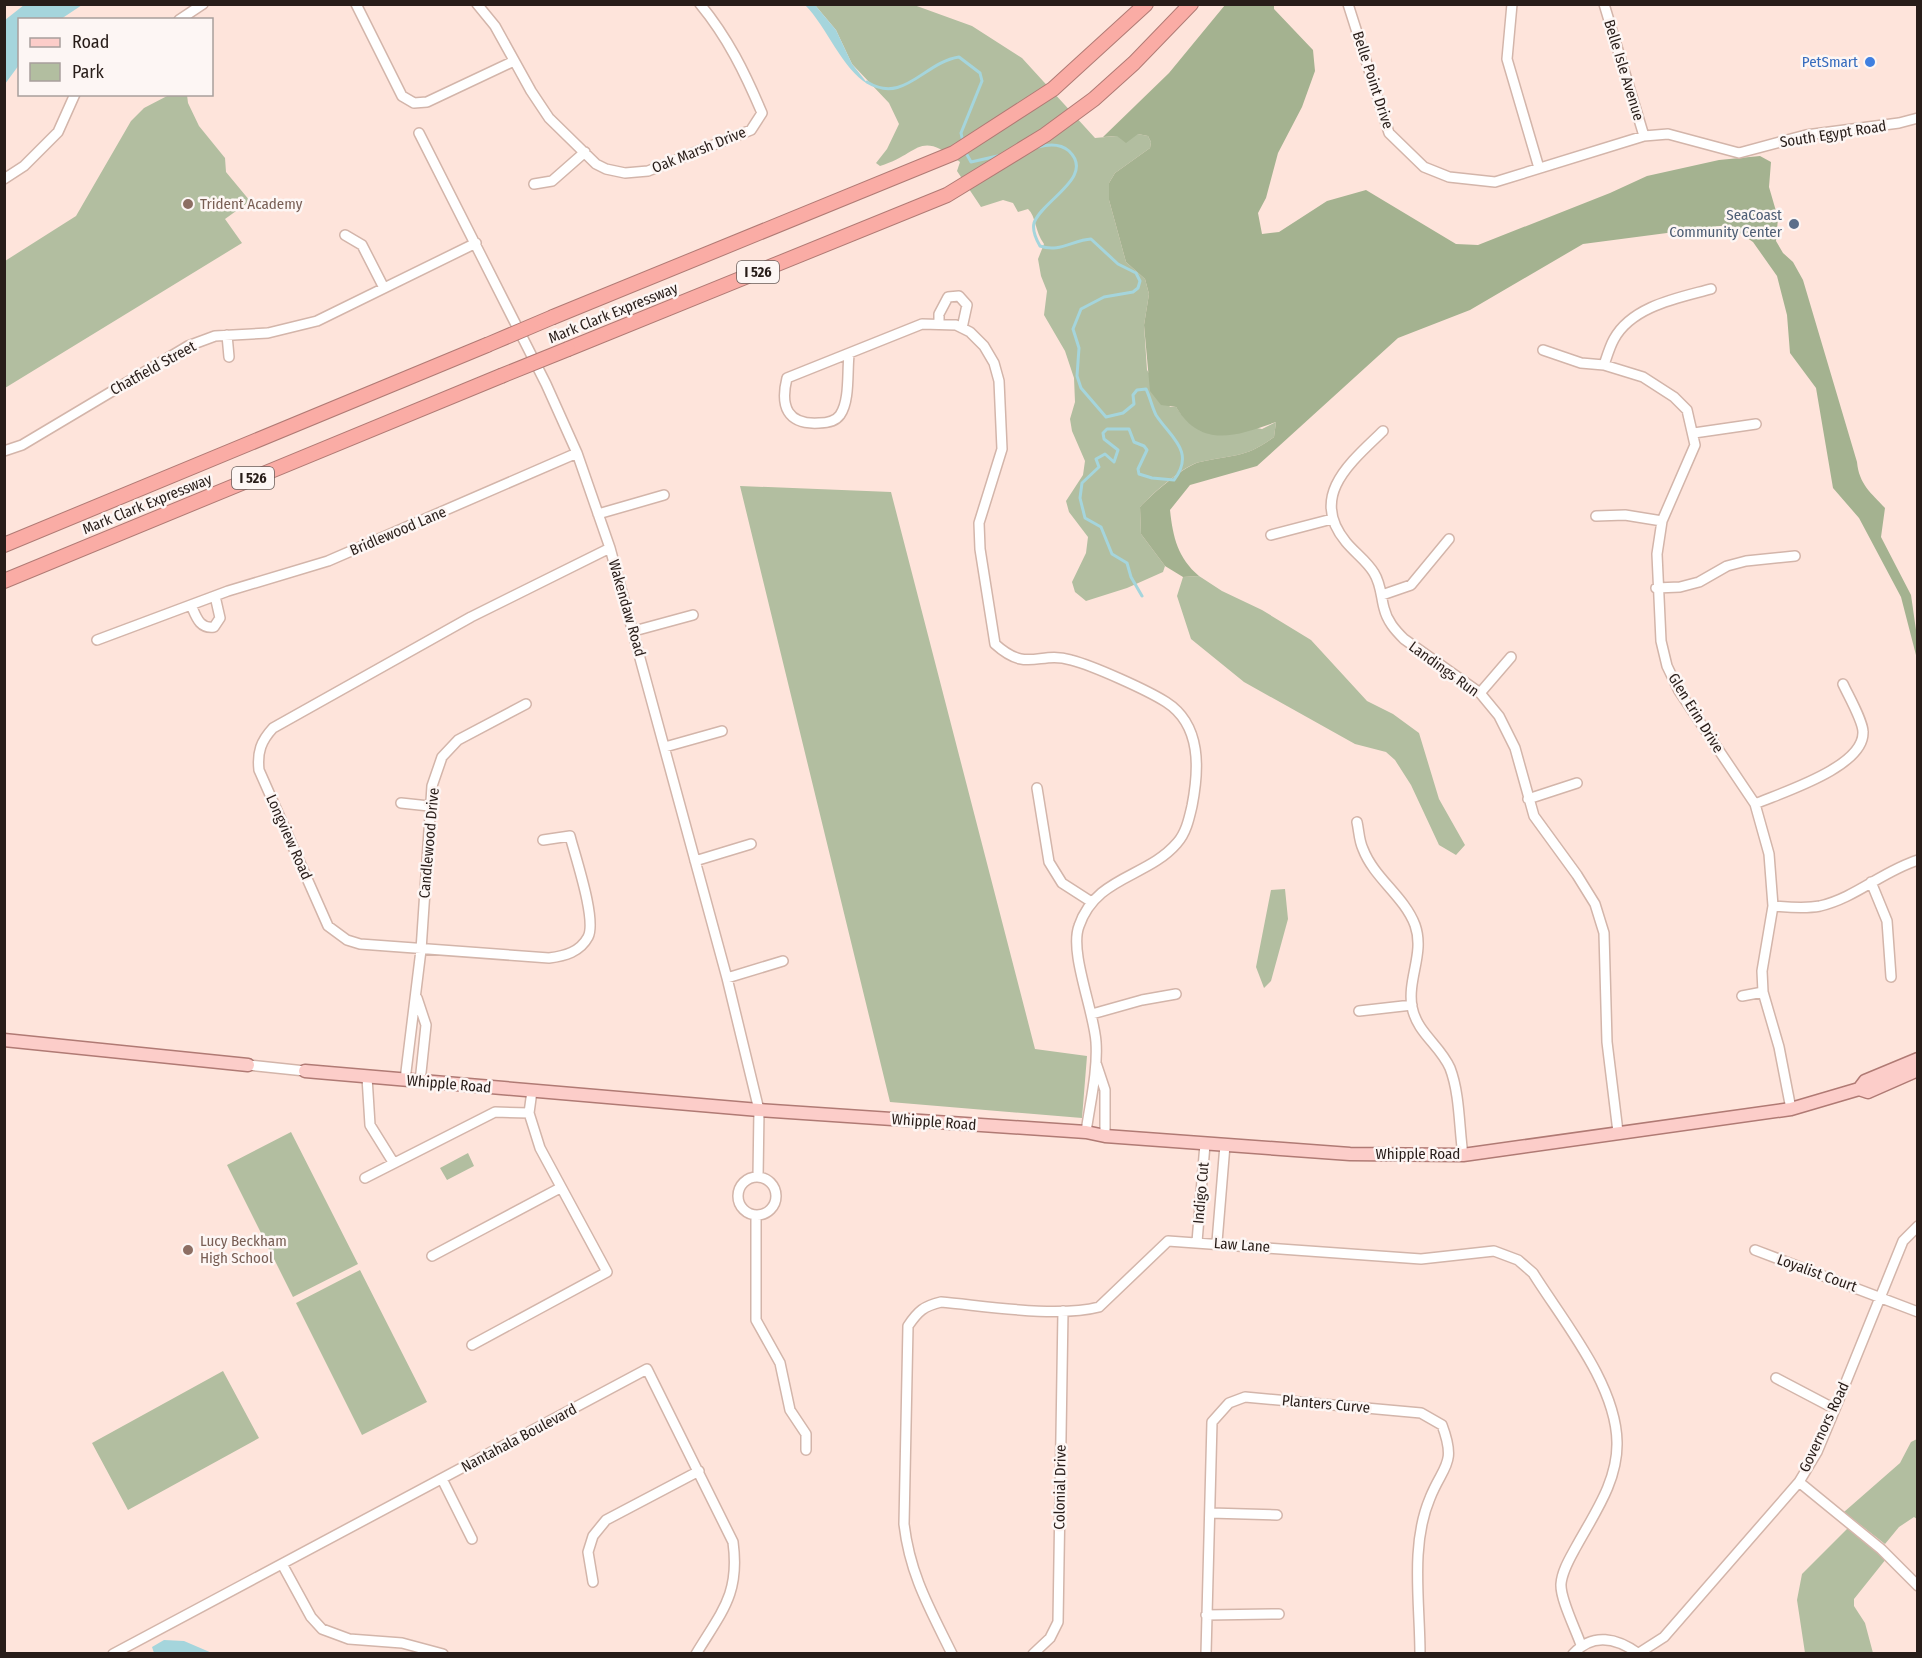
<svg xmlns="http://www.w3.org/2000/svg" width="1922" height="1658" viewBox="0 0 1922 1658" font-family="'Fira Sans Condensed',sans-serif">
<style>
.green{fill:#b2bea0}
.forest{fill:#a4b290}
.water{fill:#a5d5dc}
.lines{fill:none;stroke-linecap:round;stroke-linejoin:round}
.stream{stroke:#a5d5dc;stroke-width:3}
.minor-casing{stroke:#d3b5aa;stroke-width:12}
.major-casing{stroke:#b07a74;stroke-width:15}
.highway-casing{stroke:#b07a74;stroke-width:16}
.minor{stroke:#fff;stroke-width:9}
.major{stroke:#fccdc9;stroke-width:12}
.highway{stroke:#faaca5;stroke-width:14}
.highway-bridge-casing{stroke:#b07a74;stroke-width:16;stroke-linecap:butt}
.highway-bridge{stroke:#faaca5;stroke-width:14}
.shop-dot{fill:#3f7fe0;stroke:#fdf6f4;stroke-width:2}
.education-dot{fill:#8d6e63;stroke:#fdf6f4;stroke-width:2}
.service-dot{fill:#5c6f8a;stroke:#fdf6f4;stroke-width:2}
.labels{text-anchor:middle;stroke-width:5;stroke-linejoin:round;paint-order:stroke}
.shield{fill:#fdf6f4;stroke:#685e5b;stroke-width:1.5}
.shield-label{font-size:14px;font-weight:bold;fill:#281d19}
.shop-label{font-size:15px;fill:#366cbe;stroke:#fdf6f4;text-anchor:end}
.street-label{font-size:15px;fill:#281d19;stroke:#fdf6f4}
.education-label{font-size:15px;fill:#785e54;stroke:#fdf6f4;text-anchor:start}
.service-label{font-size:15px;fill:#4e5e75;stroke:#fdf6f4;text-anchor:end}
</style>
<rect width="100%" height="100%" fill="#fee4db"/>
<!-- green -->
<path class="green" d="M815,5h99l58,21 50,32 73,80 43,-4 10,2 3,6 -1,6 -35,25 -6,10v17l17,62 19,17 4,15 -5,31 3,45 23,37h6l5,7 81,15 14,-7 -2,15c-30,22 -41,17 -74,25 -16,3 -49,33 -60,45l1,27 24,32 -2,6 -36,16 -41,13 -11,-9 -3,-10 14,-29 2,-16 -19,-25 -3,-11 17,-26 2,-14 -13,-30 -2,-12 5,-17 -1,-24 -9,-27 -21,-36 3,-24 -6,-15 -3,-17 6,-15c-9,-12 -8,-28 -16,-35l-10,3 -5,-9 -10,-3 -22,7 -24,-36 3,-9c-43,-33 -39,-8 -80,4l-4,-3 11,-14 12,-25 -10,-21 -37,-39 -16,-34z
M169,95h18l1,8 11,23 26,32 1,14 24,29 -25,18 17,24 -237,145v-127l71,-45 55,-95 13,-13z
M740,486l151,6 144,557 52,7 -5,62 -192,-16z
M1199,576l23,15 40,19 49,30 56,61 26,13 26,19 20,66 26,46 -9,10 -17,-10 -28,-60 -16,-25 -9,-8 -31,-8 -111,-62 -53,-43 -14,-43 6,-19z
M1285,889l3,30 -17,62 -7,7 -8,-21 15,-77z
M291,1132l67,132 -65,33 -66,-132z
M468,1153l6,13 -27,14 -7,-12z
M360,1270l67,132 -65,33 -66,-132z
M223,1371l36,67 -131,72 -36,-67z
M1917,1439v80l-3,-2 -15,10 -14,17 -41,-32 56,-49 11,-21z
M1848,1528l38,31 -32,40v7l11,17 8,30h-68l-8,-53 5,-26z"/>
<!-- forest -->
<path class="forest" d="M1274,5v4l39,41 2,21 -13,36 -24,46 -12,45 -8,15 4,21 17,-2 48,-31 39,-11 90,54 22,1 132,-52 37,-17 72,-16 41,-4 11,6 -2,25 9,31 -2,23 7,12 10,9 10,18 54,182c2,22 14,31 28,46l-4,29 30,58 6,42v22l-16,-62 -42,-79 -26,-30 -17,-100 -26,-35 -3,-38 -10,-39 -24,-34 -25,-17 -145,19 -113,66 -72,28 -141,128 -67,19 -20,25c3,28 8,48 29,66l-16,1 -18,-11 -24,-32 -1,-27c11,-12 45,-42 60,-45 33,-8 44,-3 74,-25l2,-15c-38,13 -74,28 -100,-15l-15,-2 -11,-14 -6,-66 5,-31 -4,-15 -19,-17 -17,-62v-17l6,-10 35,-25 1,-6 -3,-6 -10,-2 -12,9 -9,-7 -14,1 66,-64 56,-68z"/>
<!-- water -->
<path class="water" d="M24,5h58l-21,14 -41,1 -1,45 -14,19v-64z
M805,5h10l21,25 16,34 16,20c-26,-15 -41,-57 -63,-79z
M164,1640l20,1 28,12h-58l-2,-6z"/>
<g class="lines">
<!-- stream -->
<path class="stream" d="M867,82c37,23 57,-20 92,-25l21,16 2,8 -21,52 2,9
M1038,147c11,-3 22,-4 31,4 27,26 -27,49 -35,72 -2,8 2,16 6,23 19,7 33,-6 51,-7l27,25 18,9 4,8 -2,7 -5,4 -29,5 -23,12 -8,20 6,19 -2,28 4,12 25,29 17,-4 11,-9 -1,-9 4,-5 9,-1c4,8 6,18 10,26 14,22 40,36 18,65l-22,-2 -13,-4 -1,-5 9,-19 -3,-4 -10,-4 -5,-13h-22l-4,4 1,6 14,11 -4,12 -9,-8 -9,5 3,8 -17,16 -2,15 5,20 16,9 11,27 15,9 4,14 11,19
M965,151l6,11 31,-7"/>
<defs>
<path id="minor" d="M356,4l46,92 12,7 13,-1 87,-41
M477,4l18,22 36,65 18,27 47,46 10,5 19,4 23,-2 103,-41 11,-17c-17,-40 -34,-75 -62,-109
M1348,4l41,129 35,34 25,10 46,5 149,-46 24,-2 71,19 67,-18 93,-12 19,-5
M1512,4l-5,55 32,109
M1604,4l40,132
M179,20l24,-16
M419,133l127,251 31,69 33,95 117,430 32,132 -1,67
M4,179l20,-13 34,-34 17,-38
M534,184l18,-3 33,-29
M345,235l17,10 22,43
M939,323v-9l9,-17 11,-1 8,9 -5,23
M227,335l2,22
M1543,350l38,13 23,2 39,12 31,20 13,13 8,35 -33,76 -5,33 4,87 6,25 12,25 76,113 14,50 4,52 -11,65 1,21 16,55 12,62
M849,355c-2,17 1,46 -9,60 -5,7 -13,8 -21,8 -32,2 -39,-17 -32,-45l135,-54 34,1 14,7 14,14 10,17 5,18 3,68 -23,74 1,26 15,95c33,30 44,6 76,16 23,6 76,30 95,42 36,23 33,68 26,104 -3,13 -6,27 -15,37 -30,35 -81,33 -98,83 -10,26 15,85 17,116 2,29 -6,61 -10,90
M1604,365c3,-9 6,-19 10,-26 18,-33 64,-41 97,-50
M1383,431c-32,31 -75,65 -37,111 9,11 21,19 28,31 7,11 7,24 10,35 3,13 11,22 20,31l76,54 19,23 16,32 19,68 43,59 18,29 9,29 3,109 11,90
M1694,433l62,-9
M4,451l18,-6 166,-99 27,-10 53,-3 49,-12 159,-78
M598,514l66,-19
M1596,516l29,-1 37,6
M1271,535l61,-16
M1656,588l24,-1 19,-5 28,-16 19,-5 49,-5
M1382,595l29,-10 38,-46
M191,605c5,11 8,24 23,22l6,-9 -5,-22
M634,631l59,-16
M97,640l131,-49 100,-30 249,-108
M1480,693l31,-36
M665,747l57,-16
M1037,788l12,74 13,21 28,18
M1528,799l49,-16
M401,803l28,3
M1755,804c28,-12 109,-37 108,-72 0,-11 -15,-37 -20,-48
M1357,822c2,9 2,19 6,27 11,29 41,47 52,76 10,28 -8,54 -3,82 5,26 28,38 38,61 10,26 9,60 13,87
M543,840l27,-4c5,20 27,84 18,101 -8,15 -23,19 -39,21l-189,-14 -13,-4 -19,-14 -69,-156c-2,-18 2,-29 14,-42l198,-111 139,-69
M695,861l56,-17
M1871,882l16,39 4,56
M1773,906c15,1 31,3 47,0 35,-8 63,-35 98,-46
M727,978l56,-17
M1742,996l21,-4
M417,998l9,27 -6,57
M1359,1011l53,-6
M1092,1014l50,-14 34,-6
M1096,1063l9,27v46
M248,1065l57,6
M367,1077l3,48 23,37
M405,1080l16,-130 11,-164 10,-29 16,-17 68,-36
M738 1196a19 19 0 1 1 38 0a19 19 0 1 1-38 0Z
M365,1178l130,-66 34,1 3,-22
M756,1215v105l24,43 10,47 16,24v16
M1197,1242l8,-98
M1217,1242l8,-97
M1755,1250l163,62
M432,1256l128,-68
M472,1345l135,-73 -67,-124 -11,-35
M1776,1378l59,31
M442,1479l30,60
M1799,1482l82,67 37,37
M1210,1513l67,2
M282,1564l29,53 11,12 27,10 53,4 41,11
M593,1582l-5,-30 5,-16 13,-16 93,-49
M1206,1615l73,-1
M1639,1653l25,-16 135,-155 18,-30 18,-43 68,-168 15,-15
M113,1654l534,-285 86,173c7,52 -11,69 -37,112
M952,1654c-22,-45 -42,-79 -48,-130l4,-198c10,-15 16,-20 33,-24 45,4 116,16 158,5l69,-66 253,18 73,-8 24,9 15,13c30,48 83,111 84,169 1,39 -23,72 -41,105 -6,11 -14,24 -15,37 -1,15 15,46 20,61
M1033,1654l17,-16 8,-16 5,-311
M1206,1654l6,-232 17,-19 16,-6 176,16 21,12c15,40 1,40 -12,73 -20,47 -10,105 -10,156
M1573,1654c20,-22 44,-16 66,0"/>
<path id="major" d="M4,1040l244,25
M305,1071l454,39 327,22 19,4 245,18 113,1 328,-46 68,-20 6,-8 53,-22
M1859,1089l9,3 50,-22"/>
<path id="highway" d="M553,317l401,-164 99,-64 93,-85
M568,349l379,-154 98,-60 49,-36 40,-36 57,-59
M4,545l483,-200
M4,581l497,-205"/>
</defs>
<!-- minor casing -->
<use href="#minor" class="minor-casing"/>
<!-- major casing -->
<use href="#major" class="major-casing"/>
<!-- highway casing -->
<use href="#highway" class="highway-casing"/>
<!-- minor -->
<use href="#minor" class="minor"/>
<!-- major -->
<use href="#major" class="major"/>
<!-- highway -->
<use href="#highway" class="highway"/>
<defs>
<path id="highway-bridge" d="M487,345l66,-28
M501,376l67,-27"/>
</defs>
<!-- highway-bridge casing -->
<use href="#highway-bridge" class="highway-bridge-casing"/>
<!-- highway-bridge -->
<use href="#highway-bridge" class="highway-bridge"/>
</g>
<!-- markers -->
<circle class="shop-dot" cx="1870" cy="62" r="6"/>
<g class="education-dot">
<circle cx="188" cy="204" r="6"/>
<circle cx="188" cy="1250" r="6"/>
</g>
<circle class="service-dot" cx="1794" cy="224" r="6"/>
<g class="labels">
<!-- shield labels -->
<g class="shield">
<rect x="737" y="261" width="42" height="22" rx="4.5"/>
<rect x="232" y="467" width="42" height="22" rx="4.5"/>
</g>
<g class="shield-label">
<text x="758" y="277">I 526</text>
<text x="253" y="483">I 526</text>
</g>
<!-- shop labels -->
<g class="shop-label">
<text x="1858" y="67">PetSmart</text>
</g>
<!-- street labels -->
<g class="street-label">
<text transform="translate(1624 70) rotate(73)" y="5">Belle Isle Avenue</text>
<text transform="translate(1373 80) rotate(72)" y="5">Belle Point Drive</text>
<text transform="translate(1833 134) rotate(-9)" y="5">South Egypt Road</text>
<text transform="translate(699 150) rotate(-22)" y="5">Oak Marsh Drive</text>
<text transform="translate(613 313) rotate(-22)" y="5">Mark Clark Expressway</text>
<text transform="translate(153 368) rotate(-29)" y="5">Chatfield Street</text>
<text transform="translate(147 504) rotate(-22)" y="5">Mark Clark Expressway</text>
<text transform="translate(398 531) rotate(-23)" y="5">Bridlewood Lane</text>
<text transform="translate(627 608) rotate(74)" y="5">Wakendaw Road</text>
<text transform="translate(1444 669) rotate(36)" y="5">Landings Run</text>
<text transform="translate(1696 713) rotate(58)" y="5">Glen Erin Drive</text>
<text transform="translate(289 837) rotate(66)" y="5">Longview Road</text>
<text transform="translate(429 843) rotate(-85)" y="5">Candlewood Drive</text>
<text transform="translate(449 1084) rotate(5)" y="5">Whipple Road</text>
<text transform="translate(934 1122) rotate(4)" y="5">Whipple Road</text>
<text x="1418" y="1159">Whipple Road</text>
<text transform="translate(1201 1193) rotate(-85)" y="5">Indigo Cut</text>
<text transform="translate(1242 1245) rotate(4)" y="5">Law Lane</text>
<text transform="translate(1817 1273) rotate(20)" y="5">Loyalist Court</text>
<text transform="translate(1326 1404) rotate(5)" y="5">Planters Curve</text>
<text transform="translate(1824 1427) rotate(-65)" y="5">Governors Road</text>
<text transform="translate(519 1438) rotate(-28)" y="5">Nantahala Boulevard</text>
<text transform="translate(1060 1487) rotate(-89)" y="5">Colonial Drive</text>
</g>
<!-- education labels -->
<g class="education-label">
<text x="200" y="209">Trident Academy</text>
<text x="200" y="1246">Lucy Beckham<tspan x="200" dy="17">High School</tspan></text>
</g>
<!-- service labels -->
<g class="service-label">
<text x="1782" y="220">SeaCoast<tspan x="1782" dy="17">Community Center</tspan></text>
</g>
</g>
<!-- border -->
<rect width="1922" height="1658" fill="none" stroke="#281d19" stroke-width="12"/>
<!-- legend -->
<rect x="18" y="18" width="195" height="78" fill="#fdf6f4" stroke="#a89f9c" stroke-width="1.5"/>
<rect x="30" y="38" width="30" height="9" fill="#fccdc9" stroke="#a89f9c" stroke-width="1.5"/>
<text x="72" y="48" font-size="18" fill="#281d19">Road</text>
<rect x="30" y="63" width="30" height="18" fill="#b2bea0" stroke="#a89f9c" stroke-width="1.5"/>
<text x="72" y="78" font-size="18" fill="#281d19">Park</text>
</svg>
